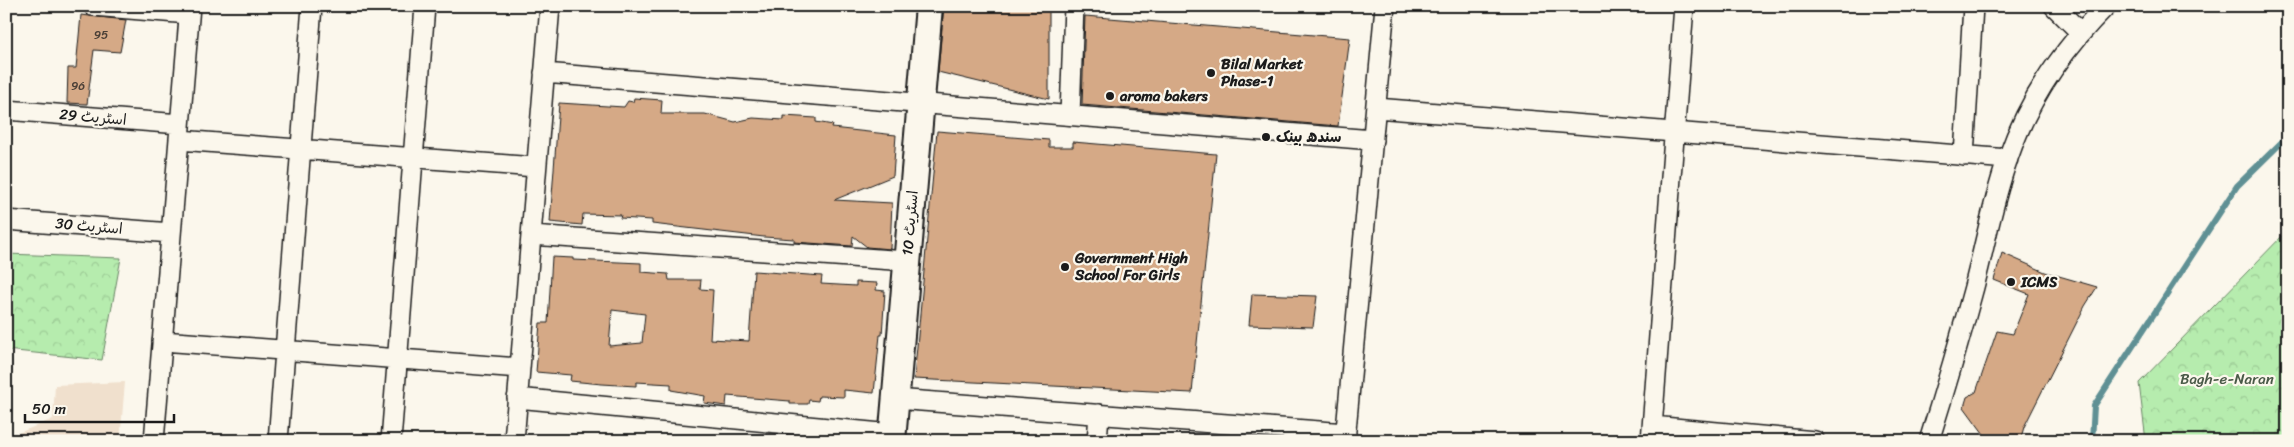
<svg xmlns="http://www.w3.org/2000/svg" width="2294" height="447" viewBox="0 0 2294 447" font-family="Sriracha,'Playpen Sans Arabic',sans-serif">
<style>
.built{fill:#f0e0cd}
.park{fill:url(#park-crowns);stroke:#698465}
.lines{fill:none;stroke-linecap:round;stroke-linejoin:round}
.stream{stroke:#5f9094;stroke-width:6}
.building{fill:#d5a986;stroke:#1c1c1c;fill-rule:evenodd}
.street-casing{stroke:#1c1c1c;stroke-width:22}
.secondary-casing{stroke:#1c1c1c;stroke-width:30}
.street{stroke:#fbf7ec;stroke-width:19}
.secondary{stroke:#fbf7ec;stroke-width:26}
.poi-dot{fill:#1c1c1c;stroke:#fbf7ec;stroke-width:2}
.labels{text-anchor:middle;stroke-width:4.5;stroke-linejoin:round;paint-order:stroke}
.number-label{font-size:12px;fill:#4a3f36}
.poi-label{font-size:15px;font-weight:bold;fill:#1c1c1c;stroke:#fbf7ec;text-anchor:start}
.street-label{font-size:15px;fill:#1c1c1c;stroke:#fbf7ec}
.park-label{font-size:15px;fill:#4a5a48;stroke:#fbf7ec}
</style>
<defs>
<pattern id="park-crowns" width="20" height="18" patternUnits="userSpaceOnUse" patternTransform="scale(1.25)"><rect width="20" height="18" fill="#b6ecae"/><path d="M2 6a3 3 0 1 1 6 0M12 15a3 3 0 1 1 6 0" fill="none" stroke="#9cca95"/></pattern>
</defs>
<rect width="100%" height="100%" fill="#fbf7ec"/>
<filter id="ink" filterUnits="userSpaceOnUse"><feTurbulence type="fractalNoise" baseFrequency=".02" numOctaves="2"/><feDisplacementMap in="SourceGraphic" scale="10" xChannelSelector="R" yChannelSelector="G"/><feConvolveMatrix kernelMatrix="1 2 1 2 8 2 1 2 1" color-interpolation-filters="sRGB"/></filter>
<g filter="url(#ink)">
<!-- built -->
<path class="built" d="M125,382l-5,59h-114v-3l47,-19 2,-34z"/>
<!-- park -->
<path class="park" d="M2288,230v211h-142l-7,-58z
M6,254l115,4 -19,102 -96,-10z"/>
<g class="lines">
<!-- stream -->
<path class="stream" d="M2092,441l2,-35 143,-220 51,-50"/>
</g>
<!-- building -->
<path class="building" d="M944,6h105v93l-111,-27z
M81,15l45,5 -6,32 -26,-2 -7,54 -20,-1 1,-35h8z
M1085,16l265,22 -12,88 -256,-21z
M634,98l28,2 -1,14h44l30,8 18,-4 31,2v-4l32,2v4l17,3 -1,3 64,7 -3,41 -59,24 58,3 -2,46 -23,-2 -14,-11 -1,10 -58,-4v-3l-30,-2 -112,-13v-4l-32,-2 1,-3 -38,-1 -1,11 -32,-3 9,-119 65,4 4,-6 5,1z
M937,131l112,9v7h24v-5l143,12 -24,239 -278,-14z
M2002,253l43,19 52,15 -12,19 -61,121 -4,14h-31l-25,-34 3,-10 9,-5 21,-61 16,3 16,-40 -35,-14z
M552,257l21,1v2l68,3v9l27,2 1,6h32l-1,9 13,1 -3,49 39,2 5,-70 68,5 -1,8 35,2v-4l21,1 -1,7 9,1 -3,44h-2l-6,58 -30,-3v7l-25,-1 -1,5 -9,-1 -1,4h-18v-3l-63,-5 -1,10 -22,-3 1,-7 -34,-6v-6l-35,-2v4l-34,-2 -32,-3 1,-6 -35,-3 4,-49h8zM612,310l33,4 -3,29 -33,3z
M1252,294l65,2 -4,31 -64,-2z"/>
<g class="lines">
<defs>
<path id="street" d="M93,6l96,8
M2054,6l26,26
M544,73l829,67
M1376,108l632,51
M6,110l174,14
M1070,115l4,-109
M179,140l357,27
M1964,156l9,-150
M6,220l165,13
M531,235l376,26
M162,341l358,27
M517,398l375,36
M895,399l451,34
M1652,426l163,15
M154,441l36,-435
M278,441l34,-435
M391,441l34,-435
M514,441l36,-435
M1097,441l2,-27
M1345,441l40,-435
M1651,441l33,-435
M1929,441c16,-51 31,-102 45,-154 11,-42 19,-87 34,-129 20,-58 54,-108 98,-152"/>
<path id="secondary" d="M892,441l37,-435"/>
</defs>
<!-- street casing -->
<use href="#street" class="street-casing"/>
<!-- secondary casing -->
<use href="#secondary" class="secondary-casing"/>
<!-- street -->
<use href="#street" class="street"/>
<!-- secondary -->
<use href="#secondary" class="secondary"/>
</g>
</g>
<!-- markers -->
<g class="poi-dot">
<circle cx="1211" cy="73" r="5"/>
<circle cx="1110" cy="96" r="5"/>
<circle cx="1266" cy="137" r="5"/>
<circle cx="1065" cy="267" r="5"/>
<circle cx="2011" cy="282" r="5"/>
</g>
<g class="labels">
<!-- number labels -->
<g class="number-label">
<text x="101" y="39">95</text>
<text x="78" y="90">96</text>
</g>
<!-- poi labels -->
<g class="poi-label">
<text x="1221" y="69">Bilal Market<tspan x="1221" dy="17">Phase-1</tspan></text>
<text x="1120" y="101">aroma bakers</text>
<text x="1276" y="142">سندھ بینک</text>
<text x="1075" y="263">Government High<tspan x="1075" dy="17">School For Girls</tspan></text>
<text x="2021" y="287">ICMS</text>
</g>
<!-- street labels -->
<g class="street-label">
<text transform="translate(93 117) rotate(5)" y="5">اسٹریٹ 29</text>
<text transform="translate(910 223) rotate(-85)" y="5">اسٹریٹ 10</text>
<text transform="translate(89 226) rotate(5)" y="5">اسٹریٹ 30</text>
</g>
<!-- park labels -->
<g class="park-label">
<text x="2227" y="384">Bagh-e-Naran</text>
</g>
</g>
<!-- margin -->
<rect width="2294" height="447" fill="none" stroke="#fbf7ec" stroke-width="25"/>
<rect x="12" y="12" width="2269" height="422" fill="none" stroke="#1c1c1c" stroke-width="2" filter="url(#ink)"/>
<!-- scale -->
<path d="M25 414v8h149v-8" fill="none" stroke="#1c1c1c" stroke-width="2.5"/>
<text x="32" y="414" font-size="15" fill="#1c1c1c" stroke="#fbf7ec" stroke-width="4" paint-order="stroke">50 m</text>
</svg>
